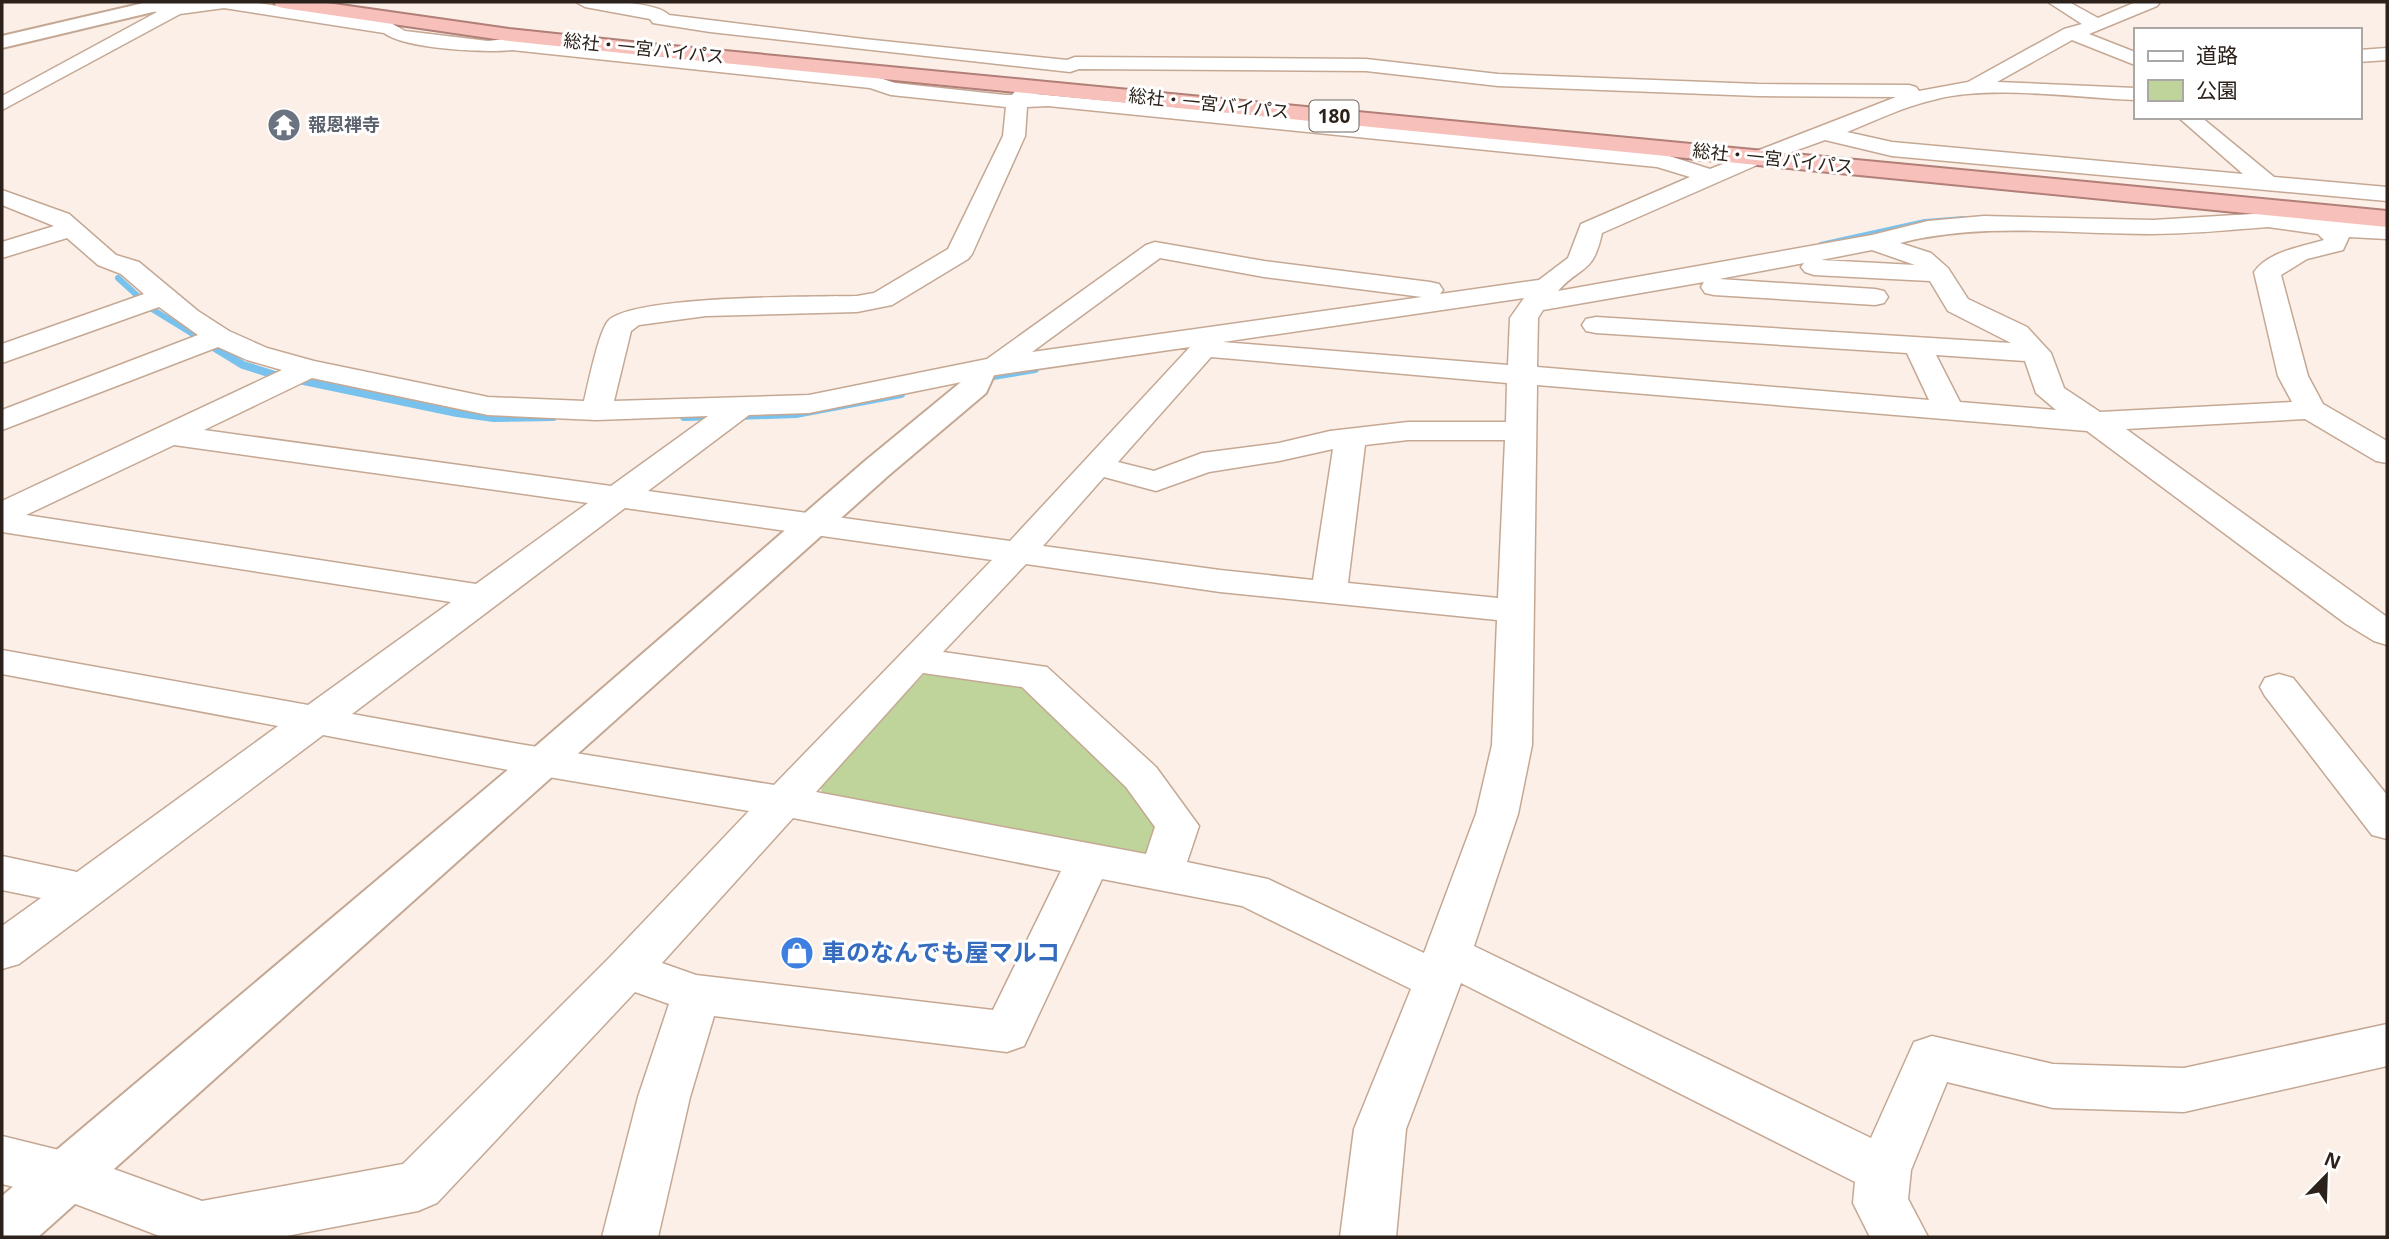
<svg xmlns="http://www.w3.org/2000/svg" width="2389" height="1239" viewBox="0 0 2389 1239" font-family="'Open Sans','Noto Sans JP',sans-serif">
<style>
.green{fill:#bed49a}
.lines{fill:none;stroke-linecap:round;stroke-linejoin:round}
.stream-far1{stroke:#79c2ed;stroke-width:6}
.stream{stroke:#79c2ed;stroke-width:8}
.minor-casing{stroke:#c5a894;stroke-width:3}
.tertiary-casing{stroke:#c5a894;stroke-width:4}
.trunk-casing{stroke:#b07f77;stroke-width:4}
.minor{fill:#fff;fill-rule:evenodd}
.tertiary{fill:#fff;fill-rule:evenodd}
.trunk{fill:#f8c0ba;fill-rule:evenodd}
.labels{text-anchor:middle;stroke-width:6;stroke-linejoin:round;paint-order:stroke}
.far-street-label{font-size:18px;fill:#2d221b;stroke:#fff}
.far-worship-label{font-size:18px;font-weight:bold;fill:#5b616d;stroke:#fff;text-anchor:start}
.shield{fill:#fff;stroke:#6c645f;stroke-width:2}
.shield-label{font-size:19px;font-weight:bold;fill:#2d221b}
.near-shop-label{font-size:24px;font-weight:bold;fill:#366cbe;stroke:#fff;text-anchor:start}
</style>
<rect width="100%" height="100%" fill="#fbefe7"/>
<!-- green -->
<path class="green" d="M926,672l103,14 136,138 -22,36 -318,-61 -5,-12z"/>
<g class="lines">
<!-- stream-far1 -->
<path class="stream-far1" d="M1821,245l104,-23 39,-3
M118,278l34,31 44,27"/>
<!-- stream -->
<path class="stream" d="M194,335l49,30 32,10 182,38 37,5 59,-1
M981,378l54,-9
M736,416l60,-2 105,-20
M684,417l34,-1"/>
<defs>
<path id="minor" d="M150,2h101l138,20 16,9 83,10 24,-3 362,38 21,7 110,12h7c8,-9 13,-16 26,-12l3,4 -5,7 624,59 50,16 186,-72 -138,-1 -260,-10 -132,-15 -287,-2 -9,3 -360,-40 -51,-8 -6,-1 -3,-4 -65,-12 -9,-5c20,-1 80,-1 93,13l195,24 203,21 8,-3 291,2 132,15 260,10 151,1 7,2 3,4 49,-9 96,-53 18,-5 -34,-22h21l29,16 38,-16h24l-3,4 -68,28 46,18v13l-63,-25 -75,42 138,6v12c-58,-2 -142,-15 -198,-1 -32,7 -60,21 -90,33l45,10 351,32 -65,-57h23l73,60 113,10v14l-495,-45 -67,-16 -61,22 -162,71c-9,42 -21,32 -44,58l314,-56 56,-14 56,-5 169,4 115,-7 119,12v14l-38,-2 -6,13 -36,9 -26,16 27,101 15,28 64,37v22l-11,-2 -71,-42 -179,10 261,188v28l-13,-4 -28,-17 -259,-193 -550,-46 -5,360 -14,69 -44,132 397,192 43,-96 18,-6 121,28 131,4 203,-44v42l-203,46 -131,-4 -106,-26 -36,88 -3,29 20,38h-58l-17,-34 2,-21 -394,-199 -55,146 -10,108h-56l14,-108 57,-140 -169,-83 -140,-27 -78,167 -17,6 -293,-36 -24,81 -32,140h-56l36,-140 31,-93 -34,-12 -198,211 -19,8 -137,26h-119l-97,-37 -63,-16v-48l65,16 135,49 201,-37 207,-207 139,-146 -230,-39 -196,-37 -304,229 -17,5v-43l39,-28 -39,-8v-34l75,16 201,-146 -276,-52v-24l306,55 143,-103 -449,-70v-31l280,-131 -35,-10 -29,-13 -216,83v-20l196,-75 -39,-28 -157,56v-19l142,-50 -23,-20 -23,-9 -31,-27 -65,20v-16l52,-16 -52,-21v-15l67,24 47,41 23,7 59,49 31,20 38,17 47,13 174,36 96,4c4,-16 15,-72 25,-81 29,-25 203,-23 248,-24l17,-3 74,-44 55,-113 3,-29 -115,-12 -21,-7 -358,-38c-29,3 -106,-1 -128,-17l-160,-25 -44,6 -178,96v-14l155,-84 -7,-2 -3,-4zM1048,106l609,61 33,10 -109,47 -13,34 -29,22 -99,14 3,-4 -4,-6 -9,-2 -166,-21 -109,-19 -9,3 -159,114 -178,36 -195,6 17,-70 8,-6 67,-9 151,-4 35,-7 76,-46 4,-5 53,-118 2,-29zM2268,227l50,7 6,6c-23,7 -55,11 -70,32l24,104 14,26 -192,10 -36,-24 -13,-35 -24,-26 -59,-28 -20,-31 -17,-15 -31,-10c82,-21 167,-9 251,-9 39,0 78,-4 117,-7zM1872,250l43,15 -94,-5zM1160,258l104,19 158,20 -390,55zM1804,263l-3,4 4,5 9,3 116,6 18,30 63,32 -415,-26 -10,2 -4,6 4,6 10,2 311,20 22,47 -392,-33 1,-49 5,-8 161,-28 -3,5 4,6 9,2 161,10 9,-2 4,-6 -4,-6 -9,-2 -156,-10zM1524,298l-14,20 -2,47 -285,-23zM1190,347l-180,194 -362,-50 101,-76 60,-2 187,-38zM1936,355l89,6 11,32 20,17 -96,-8zM1211,357l296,26 -1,39h-98l-78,9 -51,12 -77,10 -48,18 -36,-9zM312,378l176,37 108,5 112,-4 -97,70 -407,-56zM1408,440h97l-7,158 -150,-15 17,-138zM174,445l414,58 -112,81 -450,-69zM1333,449l-20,131 -93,-10 -177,-24 61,-69 52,14 53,-19 70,-11zM625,508l367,52 -218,225 -255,-41 -167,-30zM1026,564l194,28 277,28 -5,125 -16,69 -52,139 -156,-74 -81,-17 12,-36 -43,-59 -109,-100 -104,-15zM923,673l99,14 104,100 29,40 -9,27 -330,-62zM793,818l268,53 -68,139 -297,-35 -34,-12z
M2387,48v12l-28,2v-12z
M2279,674l14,4 94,117v44l-15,-4 -107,-139 -5,-9 5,-9z"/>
<path id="tertiary" d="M148,2h32l-2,4 -176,42v-12z
M981,362l11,3 4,6 -10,22 -97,82 -851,762h-36v-41l527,-444 336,-291 96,-79 9,-17z"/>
<path id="trunk" d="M274,2h46l189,27 132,14 1746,168v16l-1746,-172 -132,-14 -226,-33 -7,-2z"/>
</defs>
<!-- minor casing -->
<use href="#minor" class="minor-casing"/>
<!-- tertiary casing -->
<use href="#tertiary" class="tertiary-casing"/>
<!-- trunk casing -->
<use href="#trunk" class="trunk-casing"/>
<!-- minor -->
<use href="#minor" class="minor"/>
<!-- tertiary -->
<use href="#tertiary" class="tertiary"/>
<!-- trunk -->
<use href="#trunk" class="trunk"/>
</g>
<!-- icons -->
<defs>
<symbol id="temple-disc" viewBox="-11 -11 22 22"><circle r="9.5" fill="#6b7280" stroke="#fff"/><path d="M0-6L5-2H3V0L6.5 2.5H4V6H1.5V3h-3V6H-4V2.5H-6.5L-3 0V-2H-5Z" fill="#fff"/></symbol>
<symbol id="shop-disc" viewBox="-11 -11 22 22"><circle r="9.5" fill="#3f7fe0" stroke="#fff"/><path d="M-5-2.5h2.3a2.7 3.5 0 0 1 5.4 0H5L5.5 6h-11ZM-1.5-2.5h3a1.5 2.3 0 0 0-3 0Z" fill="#fff"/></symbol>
</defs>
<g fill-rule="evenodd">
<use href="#temple-disc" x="265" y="106" width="38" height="38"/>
<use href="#shop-disc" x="778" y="934" width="38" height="38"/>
</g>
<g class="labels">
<!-- far-street labels -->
<g class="far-street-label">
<text transform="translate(644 49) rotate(6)" y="6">総社・一宮バイパス</text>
<text transform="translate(1209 104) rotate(6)" y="6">総社・一宮バイパス</text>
<text transform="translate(1773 159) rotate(6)" y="6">総社・一宮バイパス</text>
</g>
<!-- far-worship labels -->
<g class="far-worship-label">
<text x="308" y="131">報恩禅寺</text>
</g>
<!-- shield labels -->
<rect class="shield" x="1309.5" y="100.5" width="49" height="31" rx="5"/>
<g class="shield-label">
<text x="1334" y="123">180</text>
</g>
<!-- near-shop labels -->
<g class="near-shop-label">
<text x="822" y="961">車のなんでも屋マルコ</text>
</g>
</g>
<!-- border -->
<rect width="2389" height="1239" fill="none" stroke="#2d221b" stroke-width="7"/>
<!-- legend -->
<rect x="2134" y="28" width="228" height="91" fill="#ffffff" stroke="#aba7a4" stroke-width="2"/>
<rect x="2148" y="51" width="35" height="10" fill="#ffffff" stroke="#aba7a4" stroke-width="2"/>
<text x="2196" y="63" font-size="21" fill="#2d221b">道路</text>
<rect x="2148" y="80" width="35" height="21" fill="#bed49a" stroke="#aba7a4" stroke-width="2"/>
<text x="2196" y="98" font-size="21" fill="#2d221b">公園</text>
<!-- north arrow -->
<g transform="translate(2326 1176) rotate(23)" stroke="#ffffff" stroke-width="5" paint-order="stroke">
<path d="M0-5L12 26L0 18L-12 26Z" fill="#2d221b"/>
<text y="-10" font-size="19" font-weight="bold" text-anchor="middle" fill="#2d221b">N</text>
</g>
</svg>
